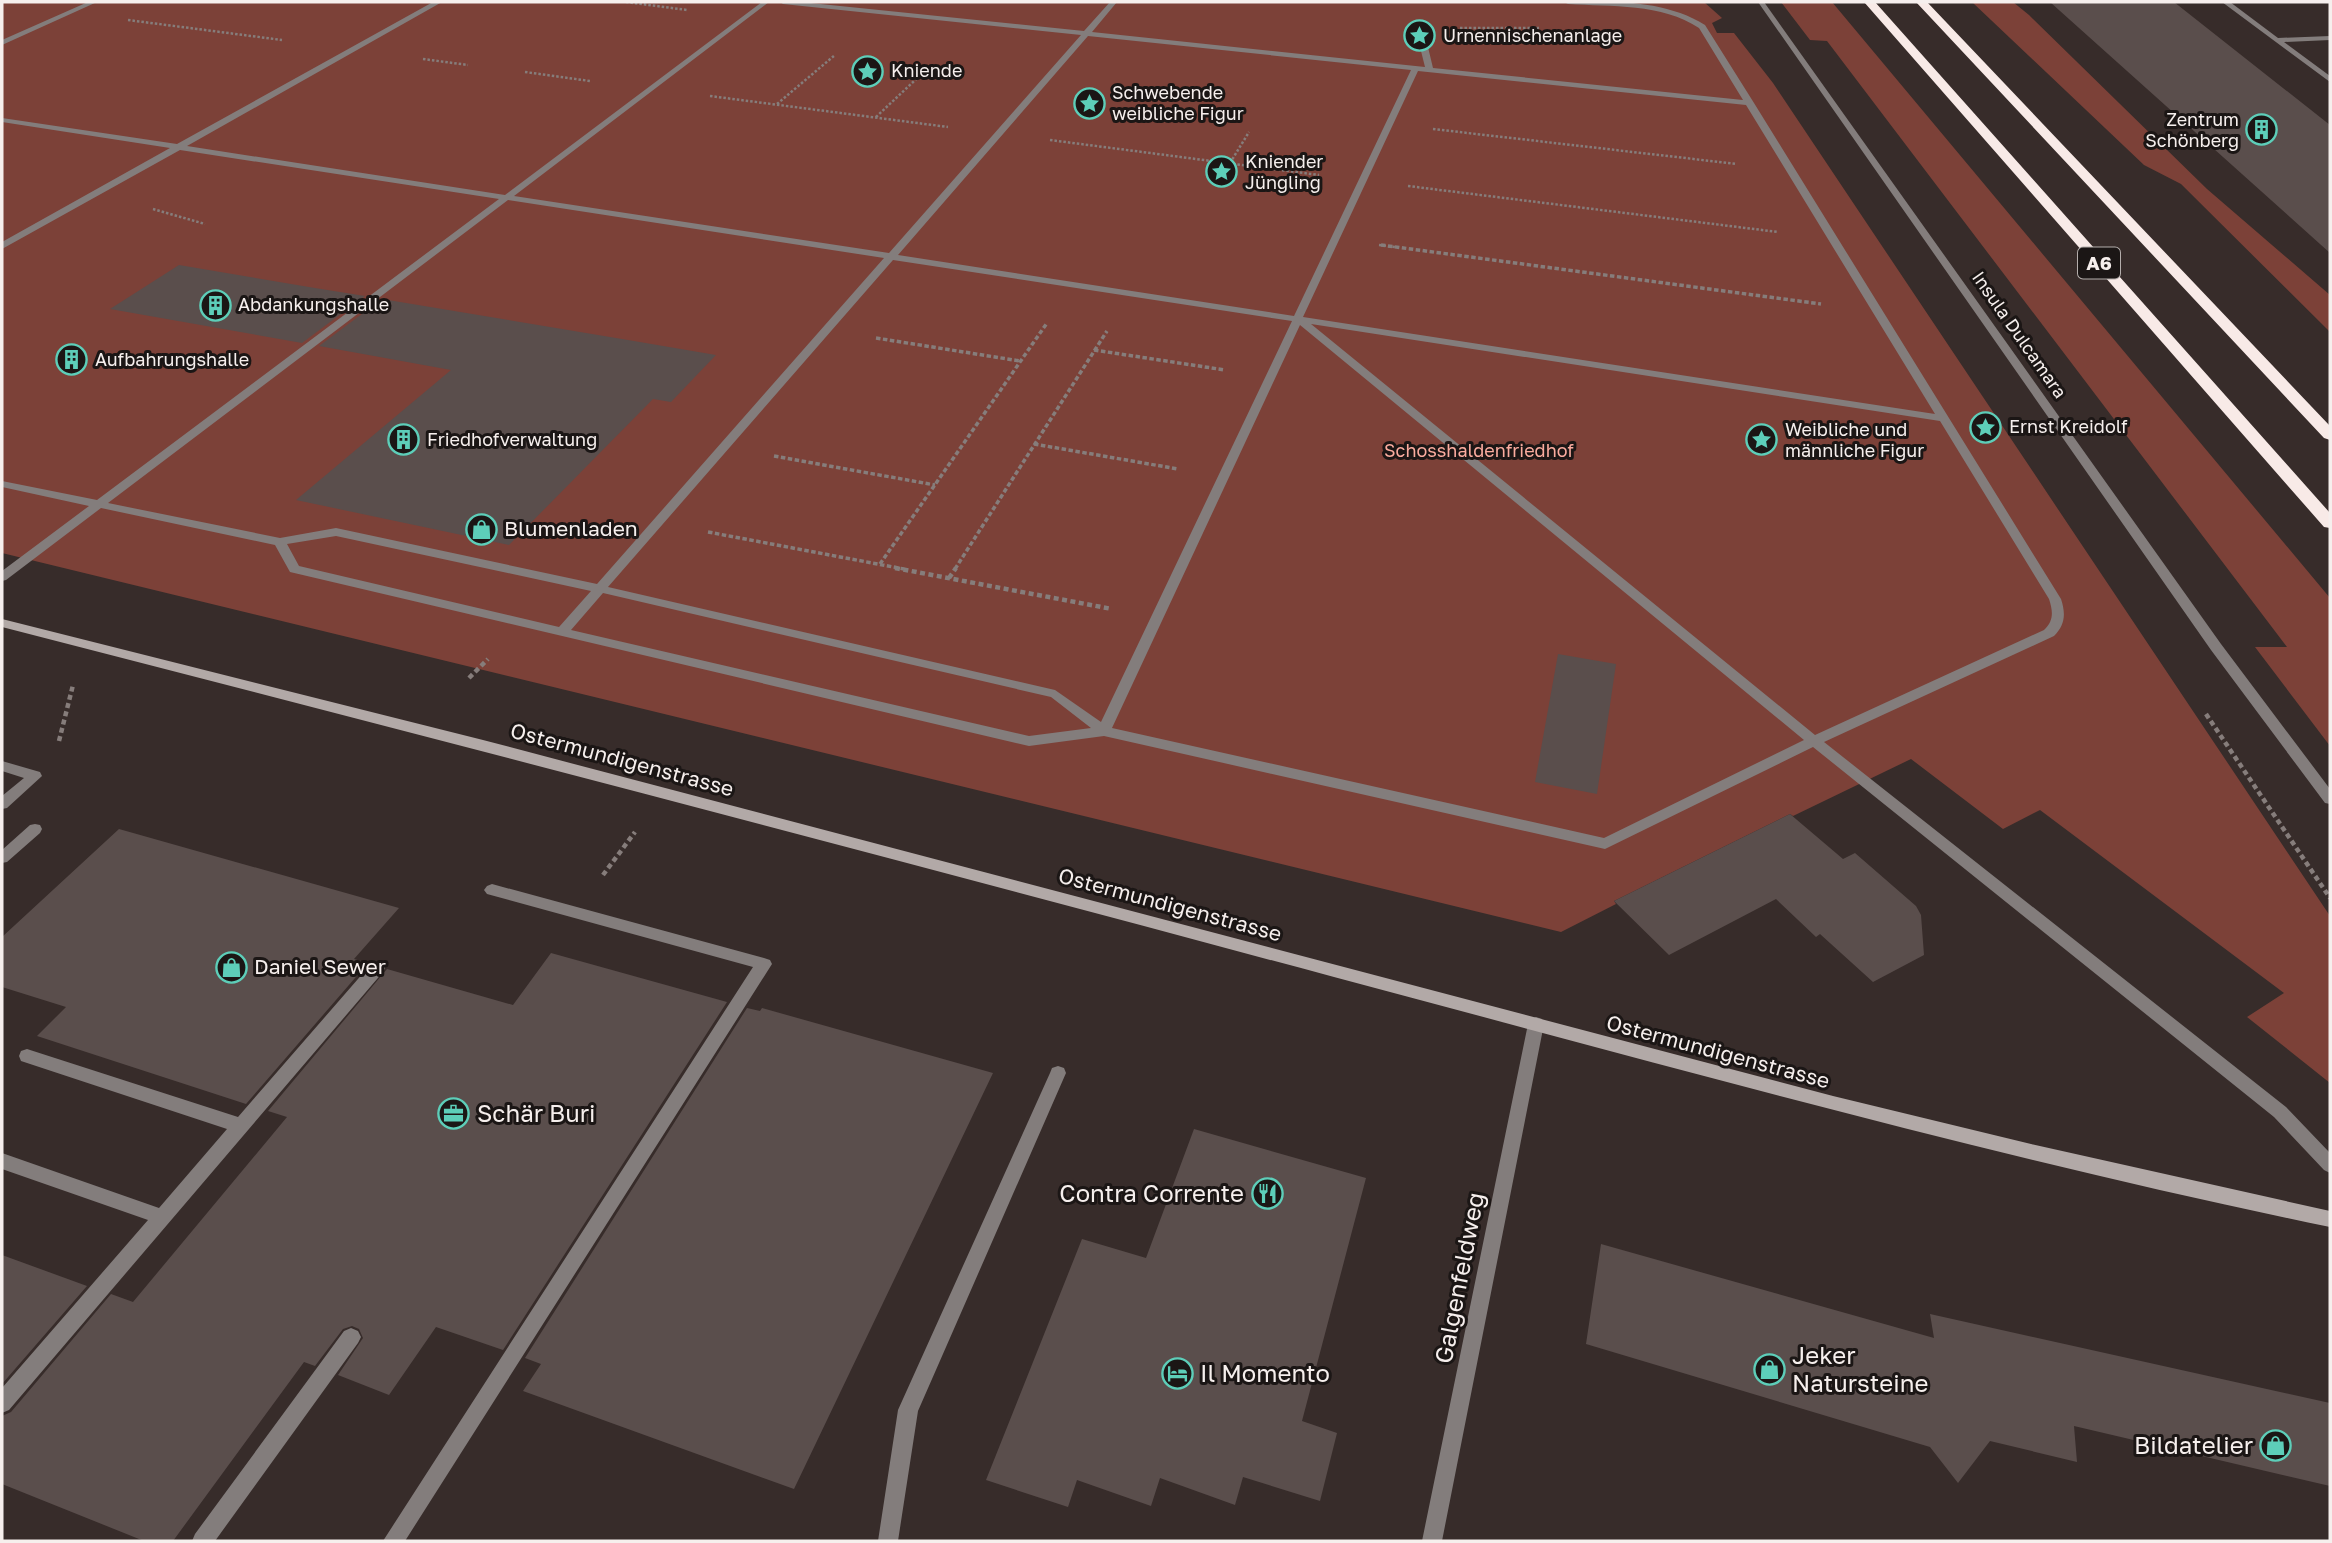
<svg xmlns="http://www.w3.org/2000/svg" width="2332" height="1543" viewBox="0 0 2332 1543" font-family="'Golos Text',sans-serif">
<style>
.green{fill:#7c4138}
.building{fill:#5a4e4c}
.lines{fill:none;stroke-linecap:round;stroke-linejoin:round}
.path-far2{stroke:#867d7b;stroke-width:2.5;stroke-dasharray:2.5 2;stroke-linecap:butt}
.path-far1{stroke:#867d7b;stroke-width:3.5;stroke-dasharray:4.5 2.5;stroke-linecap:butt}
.path{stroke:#867d7b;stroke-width:4.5;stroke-dasharray:5 3.5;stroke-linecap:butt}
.service{fill:#837d7c;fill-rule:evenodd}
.minor{fill:#837d7c;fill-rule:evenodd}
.secondary{fill:#b2a9a7;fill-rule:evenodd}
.motorway{fill:#f8eae7;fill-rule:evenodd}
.labels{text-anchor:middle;stroke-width:6;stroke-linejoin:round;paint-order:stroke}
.far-poi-label{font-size:18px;fill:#f6efed;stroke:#1b1615;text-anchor:start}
.far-street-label{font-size:18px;fill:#f6efed;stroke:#1b1615}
.far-park-label{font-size:18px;fill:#fbac9f;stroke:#1b1615}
.shield{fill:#1b1615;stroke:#b4aeac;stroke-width:2}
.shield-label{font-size:19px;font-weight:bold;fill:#f6efed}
.poi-label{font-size:21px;fill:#f6efed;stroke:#1b1615;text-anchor:start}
.street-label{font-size:21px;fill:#f6efed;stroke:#1b1615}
.near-poi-label{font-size:24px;fill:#f6efed;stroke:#1b1615;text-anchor:start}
.near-street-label{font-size:24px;fill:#f6efed;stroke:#1b1615}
</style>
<rect width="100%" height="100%" fill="#372c2a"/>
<!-- green -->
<path class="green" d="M2,2h1702l18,16 -10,5 5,10h17l39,50 557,833v167l-83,-66 37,-24 -244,-183 -37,19 -92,-70 -118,57 -3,-2 -176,87 2,3 -55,28 -1559,-379z
M1781,2h51l498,596v148l-75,-99h32l-460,-606 -17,-1z
M1972,2h41l16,13 178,174 123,106v37l-149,-148 -37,-19z"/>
<!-- building -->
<path class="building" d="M2050,2h124l156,123v128z
M179,265l136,23 50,8 -63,47 -192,-34z
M382,299l246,41 88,15 -45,47 -18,-3 -144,146 -213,-45 155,-130 -132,-24z
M1558,654l58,10 -19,130 -62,-12z
M1790,814l53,45 12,-6 61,53 5,9 3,40 -51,27 -53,-48 -4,3 -40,-38 -107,56 -55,-54z
M119,829l280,79 -45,51 14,4 -122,141 -209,-68 29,-29 -64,-20v-50z
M551,953l176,49 -224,348 -67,-23 -47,68 -51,-20 25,-37 -4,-9 -7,-3 -9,3 -28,37 -11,-4 -131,179h-29l-142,-57v-68l9,-4 100,-118 22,8 154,-185 -19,-6 119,-142 126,36z
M747,1008l13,3 2,-3 231,65 -199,416 -271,-98 18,-27 -16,-6z
M1194,1129l172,49 -64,243 35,12 -17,68 -77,-24 -8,28 -75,-27 -9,28 -74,-26 -9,27 -82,-27 96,-241 64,19z
M1601,1244l333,94 -4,-24 400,89v83l-256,-60 3,36 -87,-21 -32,42 -28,-36 -344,-103z
M2,1255l85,31 -85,98z"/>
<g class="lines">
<!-- path-far2 -->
<path class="path-far2" d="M626,2l61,8
M128,20l154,20
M1460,28h81
M423,59l45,6
M525,72l65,9
M710,96l238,31
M777,104l58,-49
M876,117l53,-50
M1433,129l304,35
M1050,140l269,35
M1230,163l19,-31
M1408,186l370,46
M153,209l52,15
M1379,245l16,2"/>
<!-- path-far1 -->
<path class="path-far1" d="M1381,245l440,59
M876,338l144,23
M1094,350l131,20
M1034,444l144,25
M774,456l161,29
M708,532l196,37
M880,564l167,-241
M955,569l152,-238"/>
<!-- path -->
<path class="path" d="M895,568l217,41
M949,578l7,-10
M469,678l19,-19
M2206,714l124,184
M59,741l14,-56
M603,875l32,-43"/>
<!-- service -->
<path class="service" d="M88,2h9l-95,43v-5z
M433,2h9l-255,144 318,49 257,-193h7l-255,194 375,57 192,-218 -298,-31 -3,-2h21l283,29 26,-29h7l-25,30 333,35 -6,-24 4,-2 4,2 6,25 310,32 -44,-72c-37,-25 -88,-21 -131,-24l-4,-2c45,-2 102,-2 141,23l49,78 307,496c5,15 4,26 -7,37l-230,106 462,365 44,46v20l-6,-3 -50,-53 -461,-370 -208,102 -501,-113 -75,10 -739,-174 -15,-27 -174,-37 -95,72 -4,1v-10l87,-65 -87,-19v-6l95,19 402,-301 -319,-49 -178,99v-7l168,-94 -168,-26v-4l175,26zM1088,36l323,34 -117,246 -396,-61zM1418,71l328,34 189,309 -632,-97zM508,200l376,58 -287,326 -261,-56 -56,10 -172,-35zM893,260l399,61 -191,401 -46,-32 -447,-103zM1311,324l629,97 109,178c4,12 5,22 -5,31l-229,105zM1300,325l504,415 -200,98 -492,-110zM336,536l255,55 -32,36 -260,-61 -12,-22zM603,593l448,104 40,31 -62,8 -458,-106z
M1758,2h6l457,642 109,145v15l-5,-1 -114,-153z
M2,761l38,11 2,4 -35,32 -5,1v-13l22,-18 -22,-7z
M35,824l5,1 2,4 -2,4 -33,29 -5,1v-13l28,-25z
M492,884l272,74 6,2 2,4 -367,577h-22l370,-574 -266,-73 -3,-4 3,-4z
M377,962l6,2 2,4 -2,4 -374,438 -7,3v-25l146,-168 -146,-51v-16l157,55 68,-79 -206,-68 -2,-5 2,-5 6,-2 211,68 133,-153z
M1058,1066l6,2 2,5 -148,338 -20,130h-20l20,-131 152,-337 2,-5z
M351,1328l7,3 3,6 -3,6 -143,198h-23l3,-7 149,-203z"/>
<!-- minor -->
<path class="minor" d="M2222,2h8l48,36 52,-2v4l-46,2 46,34v6z
M1536,1017l6,2 2,5 -102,517h-20l106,-517 2,-5z"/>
<!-- secondary -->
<path class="secondary" d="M2,619l481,121 1350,356 198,48 299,67v16c-335,-69 -665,-162 -996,-250 -444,-119 -887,-236 -1332,-350z"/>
<!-- motorway -->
<path class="motorway" d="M1864,2h11l455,511v15l-6,-1z
M1916,2h11l403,424v14l-6,-2z"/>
</g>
<!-- icons -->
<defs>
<symbol id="sight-ring" viewBox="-11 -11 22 22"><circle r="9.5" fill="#1b1615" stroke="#5dceb9" stroke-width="1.5"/><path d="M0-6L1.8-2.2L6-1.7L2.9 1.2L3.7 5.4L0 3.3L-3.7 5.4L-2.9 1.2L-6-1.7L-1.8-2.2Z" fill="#5dceb9"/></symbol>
<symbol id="building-ring" viewBox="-11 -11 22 22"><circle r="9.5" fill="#1b1615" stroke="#5dceb9" stroke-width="1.5"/><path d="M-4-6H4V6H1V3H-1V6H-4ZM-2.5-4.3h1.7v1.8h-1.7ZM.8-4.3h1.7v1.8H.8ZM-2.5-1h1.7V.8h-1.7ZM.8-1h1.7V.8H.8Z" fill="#5dceb9"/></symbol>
<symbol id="shop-ring" viewBox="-11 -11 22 22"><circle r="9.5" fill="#1b1615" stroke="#5dceb9" stroke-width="1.5"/><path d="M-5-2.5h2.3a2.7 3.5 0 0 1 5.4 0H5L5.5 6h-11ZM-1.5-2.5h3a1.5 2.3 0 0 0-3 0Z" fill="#5dceb9"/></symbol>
<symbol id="office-ring" viewBox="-11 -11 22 22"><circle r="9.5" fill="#1b1615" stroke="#5dceb9" stroke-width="1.5"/><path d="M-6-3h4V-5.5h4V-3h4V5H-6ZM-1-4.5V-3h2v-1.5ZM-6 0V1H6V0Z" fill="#5dceb9"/></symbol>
<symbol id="restaurant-ring" viewBox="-11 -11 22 22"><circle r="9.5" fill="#1b1615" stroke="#5dceb9" stroke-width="1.5"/><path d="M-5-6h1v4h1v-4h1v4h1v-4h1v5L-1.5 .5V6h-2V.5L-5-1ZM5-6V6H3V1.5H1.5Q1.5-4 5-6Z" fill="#5dceb9"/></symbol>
<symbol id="hotel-ring" viewBox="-11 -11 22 22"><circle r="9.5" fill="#1b1615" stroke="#5dceb9" stroke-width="1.5"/><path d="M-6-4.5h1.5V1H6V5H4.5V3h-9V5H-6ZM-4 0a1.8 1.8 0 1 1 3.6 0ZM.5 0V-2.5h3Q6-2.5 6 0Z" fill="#5dceb9"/></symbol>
</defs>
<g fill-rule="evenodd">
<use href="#sight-ring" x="1402" y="18" width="35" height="35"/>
<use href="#sight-ring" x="850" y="54" width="35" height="35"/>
<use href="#sight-ring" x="1072" y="86" width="35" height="35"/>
<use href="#building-ring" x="2244" y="112" width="35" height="35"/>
<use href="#sight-ring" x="1204" y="154" width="35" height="35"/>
<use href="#building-ring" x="198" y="288" width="35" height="35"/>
<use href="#building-ring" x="54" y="342" width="35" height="35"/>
<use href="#sight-ring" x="1968" y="410" width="35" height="35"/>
<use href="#building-ring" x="386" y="422" width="35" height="35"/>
<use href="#sight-ring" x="1744" y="422" width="35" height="35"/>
<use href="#shop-ring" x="464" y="512" width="35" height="35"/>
<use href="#shop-ring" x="214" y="950" width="35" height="35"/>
<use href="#office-ring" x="436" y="1096" width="35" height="35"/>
<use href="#restaurant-ring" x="1250" y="1176" width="35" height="35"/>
<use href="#shop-ring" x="1752" y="1352" width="35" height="35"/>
<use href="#hotel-ring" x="1160" y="1356" width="35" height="35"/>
<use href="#shop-ring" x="2258" y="1428" width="35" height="35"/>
</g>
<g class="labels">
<!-- far-poi labels -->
<g class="far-poi-label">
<text x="1443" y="42">Urnennischenanlage</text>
<text x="891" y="77">Kniende</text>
<text x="1112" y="99">Schwebende<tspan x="1112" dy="21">weibliche Figur</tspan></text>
<text x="2239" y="126" text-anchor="end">Zentrum<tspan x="2239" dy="21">Schönberg</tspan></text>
<text x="1245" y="168">Kniender<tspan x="1245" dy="21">Jüngling</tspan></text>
<text x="238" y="311">Abdankungshalle</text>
<text x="95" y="366">Aufbahrungshalle</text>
<text x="2009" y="433">Ernst Kreidolf</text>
<text x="1785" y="436">Weibliche und<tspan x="1785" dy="21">männliche Figur</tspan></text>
<text x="427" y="446">Friedhofverwaltung</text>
</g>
<!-- far-street labels -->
<g class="far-street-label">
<text transform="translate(2019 335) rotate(55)" y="6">Insula Dulcamara</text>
</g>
<!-- far-park labels -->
<g class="far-park-label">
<text x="1479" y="457">Schosshaldenfriedhof</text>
</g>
<!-- shield labels -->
<rect class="shield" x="2078" y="247.5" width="42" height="31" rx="5"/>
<g class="shield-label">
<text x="2099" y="270">A6</text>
</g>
<!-- poi labels -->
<g class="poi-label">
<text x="504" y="536">Blumenladen</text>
<text x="254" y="974">Daniel Sewer</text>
</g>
<!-- street labels -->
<g class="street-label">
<text transform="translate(622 760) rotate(15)" y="7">Ostermundigenstrasse</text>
<text transform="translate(1170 905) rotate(15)" y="7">Ostermundigenstrasse</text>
<text transform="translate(1718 1052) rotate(15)" y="7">Ostermundigenstrasse</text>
</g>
<!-- near-poi labels -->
<g class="near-poi-label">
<text x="477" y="1122">Schär Buri</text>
<text x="1244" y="1202" text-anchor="end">Contra Corrente</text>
<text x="1792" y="1364">Jeker<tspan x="1792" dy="28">Natursteine</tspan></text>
<text x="1200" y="1382">Il Momento</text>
<text x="2253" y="1454" text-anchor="end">Bildatelier</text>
</g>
<!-- near-street labels -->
<g class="near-street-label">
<text transform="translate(1460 1278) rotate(-79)" y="8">Galgenfeldweg</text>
</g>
</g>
<!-- border -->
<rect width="2332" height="1543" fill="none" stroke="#f6efed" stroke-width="7"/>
</svg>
